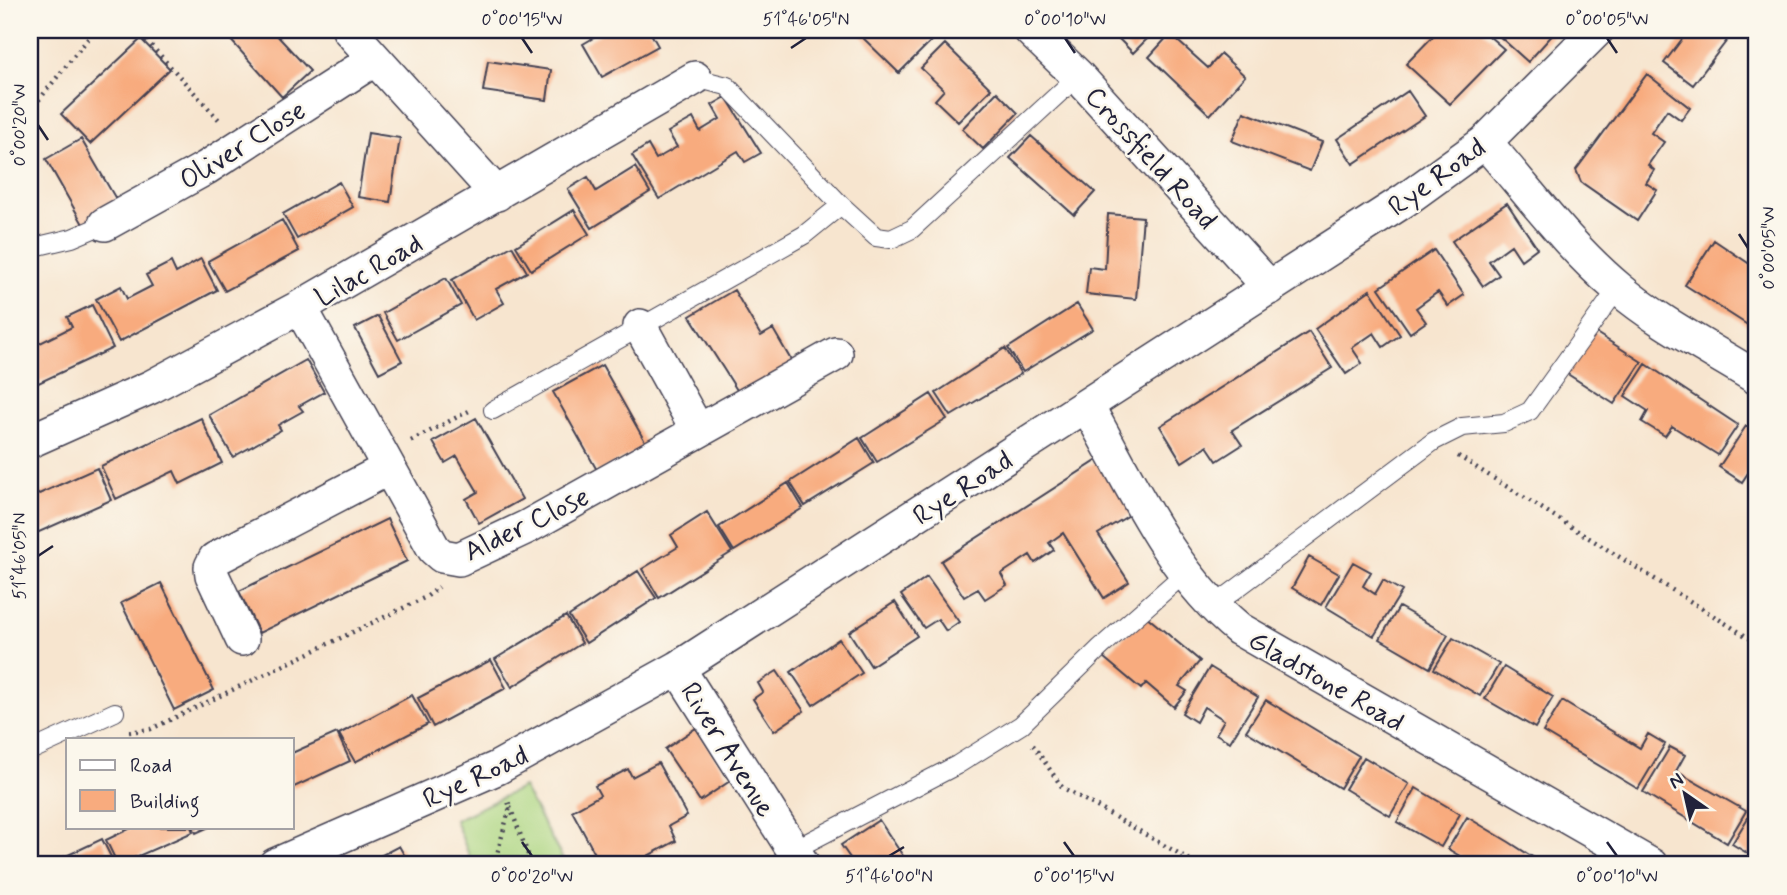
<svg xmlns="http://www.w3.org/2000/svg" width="1787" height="895" viewBox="0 0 1787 895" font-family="Mynerve,sans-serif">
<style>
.green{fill:#acd580;stroke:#677c5e;stroke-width:2}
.building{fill:#f8ab7e}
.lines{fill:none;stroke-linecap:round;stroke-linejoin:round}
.lane-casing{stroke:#423f51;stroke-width:20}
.street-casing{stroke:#423f51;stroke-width:36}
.path{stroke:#423f51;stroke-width:4.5;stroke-dasharray:2 5;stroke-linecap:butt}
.lane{stroke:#fff;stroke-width:18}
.street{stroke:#fff;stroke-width:33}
.ticks{fill:none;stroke:#22223b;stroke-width:2.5}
.labels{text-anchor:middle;stroke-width:5;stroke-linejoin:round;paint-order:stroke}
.street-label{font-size:28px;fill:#22223b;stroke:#fbf7ec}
.neatline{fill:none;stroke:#22223b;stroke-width:2.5}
.ticks-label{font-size:18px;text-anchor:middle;fill:#22223b}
</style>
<rect width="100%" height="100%" fill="#fbf7ec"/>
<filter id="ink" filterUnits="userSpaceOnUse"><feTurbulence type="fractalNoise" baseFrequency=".0143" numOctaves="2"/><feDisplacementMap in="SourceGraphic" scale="14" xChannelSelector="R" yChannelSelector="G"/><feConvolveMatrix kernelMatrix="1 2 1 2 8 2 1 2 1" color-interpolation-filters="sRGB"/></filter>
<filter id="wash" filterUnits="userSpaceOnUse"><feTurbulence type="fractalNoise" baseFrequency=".00686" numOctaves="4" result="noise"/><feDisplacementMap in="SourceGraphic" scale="28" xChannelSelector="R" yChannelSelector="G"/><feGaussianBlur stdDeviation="1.57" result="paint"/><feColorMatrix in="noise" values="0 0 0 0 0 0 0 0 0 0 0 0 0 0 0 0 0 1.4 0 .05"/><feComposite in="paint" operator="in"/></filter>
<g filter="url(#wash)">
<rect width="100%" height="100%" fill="#f7e5cf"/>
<!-- green -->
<path class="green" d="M523,787l43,78h-93l-18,-45z"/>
<g id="blocks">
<!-- building -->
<path class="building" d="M236,30h36l38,41 -28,26 -54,-60z
M607,30h42l9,16 -56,31 -19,-33z
M861,30h67l7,7 -36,36 -41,-40z
M1110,30h46l-23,23z
M1439,30h43l22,19 -54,55 -44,-40z
M1503,30h54l-29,32 -31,-28z
M1689,30h27l12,9 -35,46 -29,-22z
M1170,34l38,34 13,-14 24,22 -35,39 -61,-58z
M141,39l29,30 -80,75 -29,-30z
M945,44l46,45 -33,33 -23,-22 9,-10 -23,-22z
M488,61l63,9 -4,30 -64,-9z
M1647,74l43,34 -9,12 -14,-10 -16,23 13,9 -16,23 6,5 -8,13 11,7 -20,31 -56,-39 -5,-12z
M1408,91l17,25 -72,48 -16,-25z
M997,92l21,21 -35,36 -21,-20z
M726,97l35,56 -16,9 -7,-11 -79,48 -27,-44 16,-10 8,14 21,-12 -9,-15 25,-14 7,13 20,-12 -8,-14z
M1244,112l78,30 -12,29 -78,-30z
M368,133l32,5 -10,64 -32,-5z
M1031,136l64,56 -21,23 -64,-57z
M81,139l39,67 -36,20 -38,-67z
M635,167l15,25 -58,36 -24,-39 20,-12 8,14z
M339,182l14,25 -56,32 -14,-25z
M1507,203l30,45 -16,12 -10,-15 -22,16 10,14 -16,11 -31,-45z
M574,210l15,24 -58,36 -15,-24z
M1108,214l35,3 -7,82 -50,-5 3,-27 16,2z
M282,220l17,31 -74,40 -17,-30z
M1714,240l43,29v62l-72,-46z
M512,246l15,26 -31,17 8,14 -30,17 -22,-40z
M1434,250l30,45 -16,11 -10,-14 -22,16 10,14 -16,11 -31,-45z
M201,259l16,31 -98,52 -23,-43 25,-13 6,13 25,-13 -6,-11 25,-13 5,11z
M446,278l15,27 -63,35 -15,-27z
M734,290l27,46 12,-7 22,38 -53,31 -52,-82z
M1370,290l30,45 -17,12 -9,-14 -22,15 10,15 -16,11 -31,-45z
M1077,304l16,25 -70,43 -15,-24z
M92,305l21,43 -83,39v-39l42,-21 -5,-10z
M378,316l24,45 -23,12 -24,-45z
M1593,331l49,31 -28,42 -48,-31z
M1309,332l23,36 -100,62 10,15 -25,16 -10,-15 -25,16 -22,-36z
M1005,348l16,26 -70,42 -15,-23z
M306,360l18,32 -25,14 4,5 -25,14 3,5 -48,27 -24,-42z
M1646,364l92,61 -20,30 -46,-29 -7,10 -23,-14 6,-11 -23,-15z
M602,365l45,80 -49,27 -45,-80z
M931,394l16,25 -70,43 -15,-24z
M201,418l21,45 -42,21 -6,-13 -58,28 -15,-33z
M476,418l46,81 -43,24 -13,-24 12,-7 -10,-17 -11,-19 -12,7 -12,-21z
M1746,426l11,7v46l-9,-6 -6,9 -23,-15z
M859,438l15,25 -69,43 -15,-24z
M1101,458l35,53 -38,23 31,48 -25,16 -41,-65 -14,10 5,7 -19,13 -5,-8 -29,19 6,11 -22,14 -7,-10 -14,8 -23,-36z
M97,468l14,32 -81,36v-38z
M788,483l15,25 -69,43 -15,-24z
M707,512l25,40 -73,46 -17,-29 36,-22 -7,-12z
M387,519l20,42 -148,72 -20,-42z
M1309,557l30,17 -18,31 -29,-17z
M1353,562l18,10 -8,14 12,8 8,-14 19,11 -28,45 -48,-29z
M638,571l18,27 -70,45 -17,-27z
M927,577l32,45 -13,9 -8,-12 -14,9 -23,-33z
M161,583l53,107 -40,20 -53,-107z
M895,602l22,34 -46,30 -22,-34z
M1399,607l49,28 -18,33 -50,-29z
M566,616l16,27 -70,44 -17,-28z
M1146,616l54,45 -21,25 8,5 -13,16 -28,-24 -5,6 -38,-32z
M1453,638l46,26 -19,32 -46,-27z
M839,639l23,34 -49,32 -22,-33z
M491,660l15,28 -73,39 -15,-29z
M1210,667l48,30 -28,45 -14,-8 8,-14 -20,-13 -8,15 -14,-9z
M1504,667l49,30 -18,31 -50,-29z
M777,671l27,40 -30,20 -21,-32 10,-7 -5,-9z
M412,695l16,29 -73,38 -16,-28z
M1266,700l93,56 -19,32 -94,-57z
M1562,701l78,47 8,-14 17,10 -27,45 -95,-57z
M696,728l34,53 -30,20 -35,-52z
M337,733l13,28 -58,27v-35z
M1670,747l15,8 -9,16 70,40 -19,32 -84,-51z
M1364,757l45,27 -19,32 -45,-27z
M658,763l29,53 -18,10 7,15 -32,17 4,7h-47l-29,-54 28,-16 -5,-9 33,-17 4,8z
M1416,788l44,26 -19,33 -44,-25z
M1752,811l5,3v45l-25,-15z
M1467,817l42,25 36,23h-70l-27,-16z
M879,820l30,45h-54l-14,-20z
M133,827h58l2,5 -75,33 -12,-25z
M193,827h16l-13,6z
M102,839l13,26h-67l16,-8z
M399,846l11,19h-47z"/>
</g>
</g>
<g filter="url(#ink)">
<use href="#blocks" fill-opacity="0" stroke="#423f51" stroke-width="2"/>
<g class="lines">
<defs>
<path id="lane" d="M695,78l32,8 114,119 35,32 15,2 21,-10 166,-153
M30,248l42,-10 33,-14
M493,410l311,-175 37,-30
M1212,607l222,-166 28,-14 42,-4 26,-12 88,-123
M30,751l85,-39
M793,850l164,-85 64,-40 80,-78 84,-74"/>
<path id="street" d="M349,30l148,164
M1030,30l48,46 192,212
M1485,142c43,49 83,104 133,146 42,36 93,61 139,90
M105,224l101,-56 169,-109
M300,307l134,242 8,7 17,3 68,-32 309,-173
M640,326l58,105
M1087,406c44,77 82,166 152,223l412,236
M30,441l121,-54 149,-80 395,-229
M242,639l-30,-64 -1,-8 4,-8 174,-91
M678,668l125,197
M275,865l222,-97 181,-100 727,-468 80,-58 112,-112"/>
</defs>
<!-- lane casing -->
<use href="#lane" class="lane-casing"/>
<!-- street casing -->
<use href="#street" class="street-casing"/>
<!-- path -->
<path class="path" d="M137,30l84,92
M30,111l65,-81
M411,441l58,-30
M1458,456l299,187
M129,732l22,-3 275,-132 13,-10
M1033,745l29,42 137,78
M510,807l22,58
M494,865l16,-58 -3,-9"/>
<!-- lane -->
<use href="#lane" class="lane"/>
<!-- street -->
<use href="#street" class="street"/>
</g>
</g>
<!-- ticks -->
<path class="ticks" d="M522,38l10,15M1065,38l10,15M1607,38l10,15M791,48l15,-10M38,125l10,15M1739,234l9,14M38,556l15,-10M522,842l10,14M1064,842l10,14M1607,842l10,14M889,856l15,-9"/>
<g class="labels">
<!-- street labels -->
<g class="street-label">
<text transform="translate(242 144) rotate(-32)" y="10">Oliver Close</text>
<text transform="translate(1152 157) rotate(48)" y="10">Crossfield Road</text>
<text transform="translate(1436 176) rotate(-36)" y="10">Rye Road</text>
<text transform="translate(368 269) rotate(-30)" y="10">Lilac Road</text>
<text transform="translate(962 487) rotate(-33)" y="10">Rye Road</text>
<text transform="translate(526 523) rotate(-26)" y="10">Alder Close</text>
<text transform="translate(1327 680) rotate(30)" y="10">Gladstone Road</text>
<text transform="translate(729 749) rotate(58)" y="10">River Avenue</text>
<text transform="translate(475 776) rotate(-25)" y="10">Rye Road</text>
</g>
</g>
<!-- margin -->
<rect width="1787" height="895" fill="none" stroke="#fbf7ec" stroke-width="77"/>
<!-- legend -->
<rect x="66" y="738" width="228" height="91" fill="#fbf7ec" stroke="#a4a2a5" stroke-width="2"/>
<rect x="80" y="760" width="35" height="10" fill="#ffffff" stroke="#a4a2a5" stroke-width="2"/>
<text x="130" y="772" font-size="21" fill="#22223b">Road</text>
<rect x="80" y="790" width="35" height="21" fill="#f8ab7e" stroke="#a4a2a5" stroke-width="2"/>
<text x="130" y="808" font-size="21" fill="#22223b">Building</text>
<!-- north arrow -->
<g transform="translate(1685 794) rotate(326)" stroke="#fbf7ec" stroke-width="5" paint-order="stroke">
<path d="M0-5L12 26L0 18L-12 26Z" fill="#22223b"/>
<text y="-10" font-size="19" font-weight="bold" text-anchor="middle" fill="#22223b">N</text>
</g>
<rect x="38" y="38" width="1710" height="818" class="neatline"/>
<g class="ticks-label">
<text x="522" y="25">0°00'15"W</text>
<text x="806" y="25">51°46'05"N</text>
<text x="1065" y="25">0°00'10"W</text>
<text x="1607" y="25">0°00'05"W</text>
<text transform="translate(19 125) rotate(-90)" y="6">0°00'20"W</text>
<text transform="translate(1768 248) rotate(-90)" y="6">0°00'05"W</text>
<text transform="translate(19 556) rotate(-90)" y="6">51°46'05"N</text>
<text x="532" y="882">0°00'20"W</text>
<text x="889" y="882">51°46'00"N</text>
<text x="1074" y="882">0°00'15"W</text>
<text x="1617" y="882">0°00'10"W</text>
</g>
</svg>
